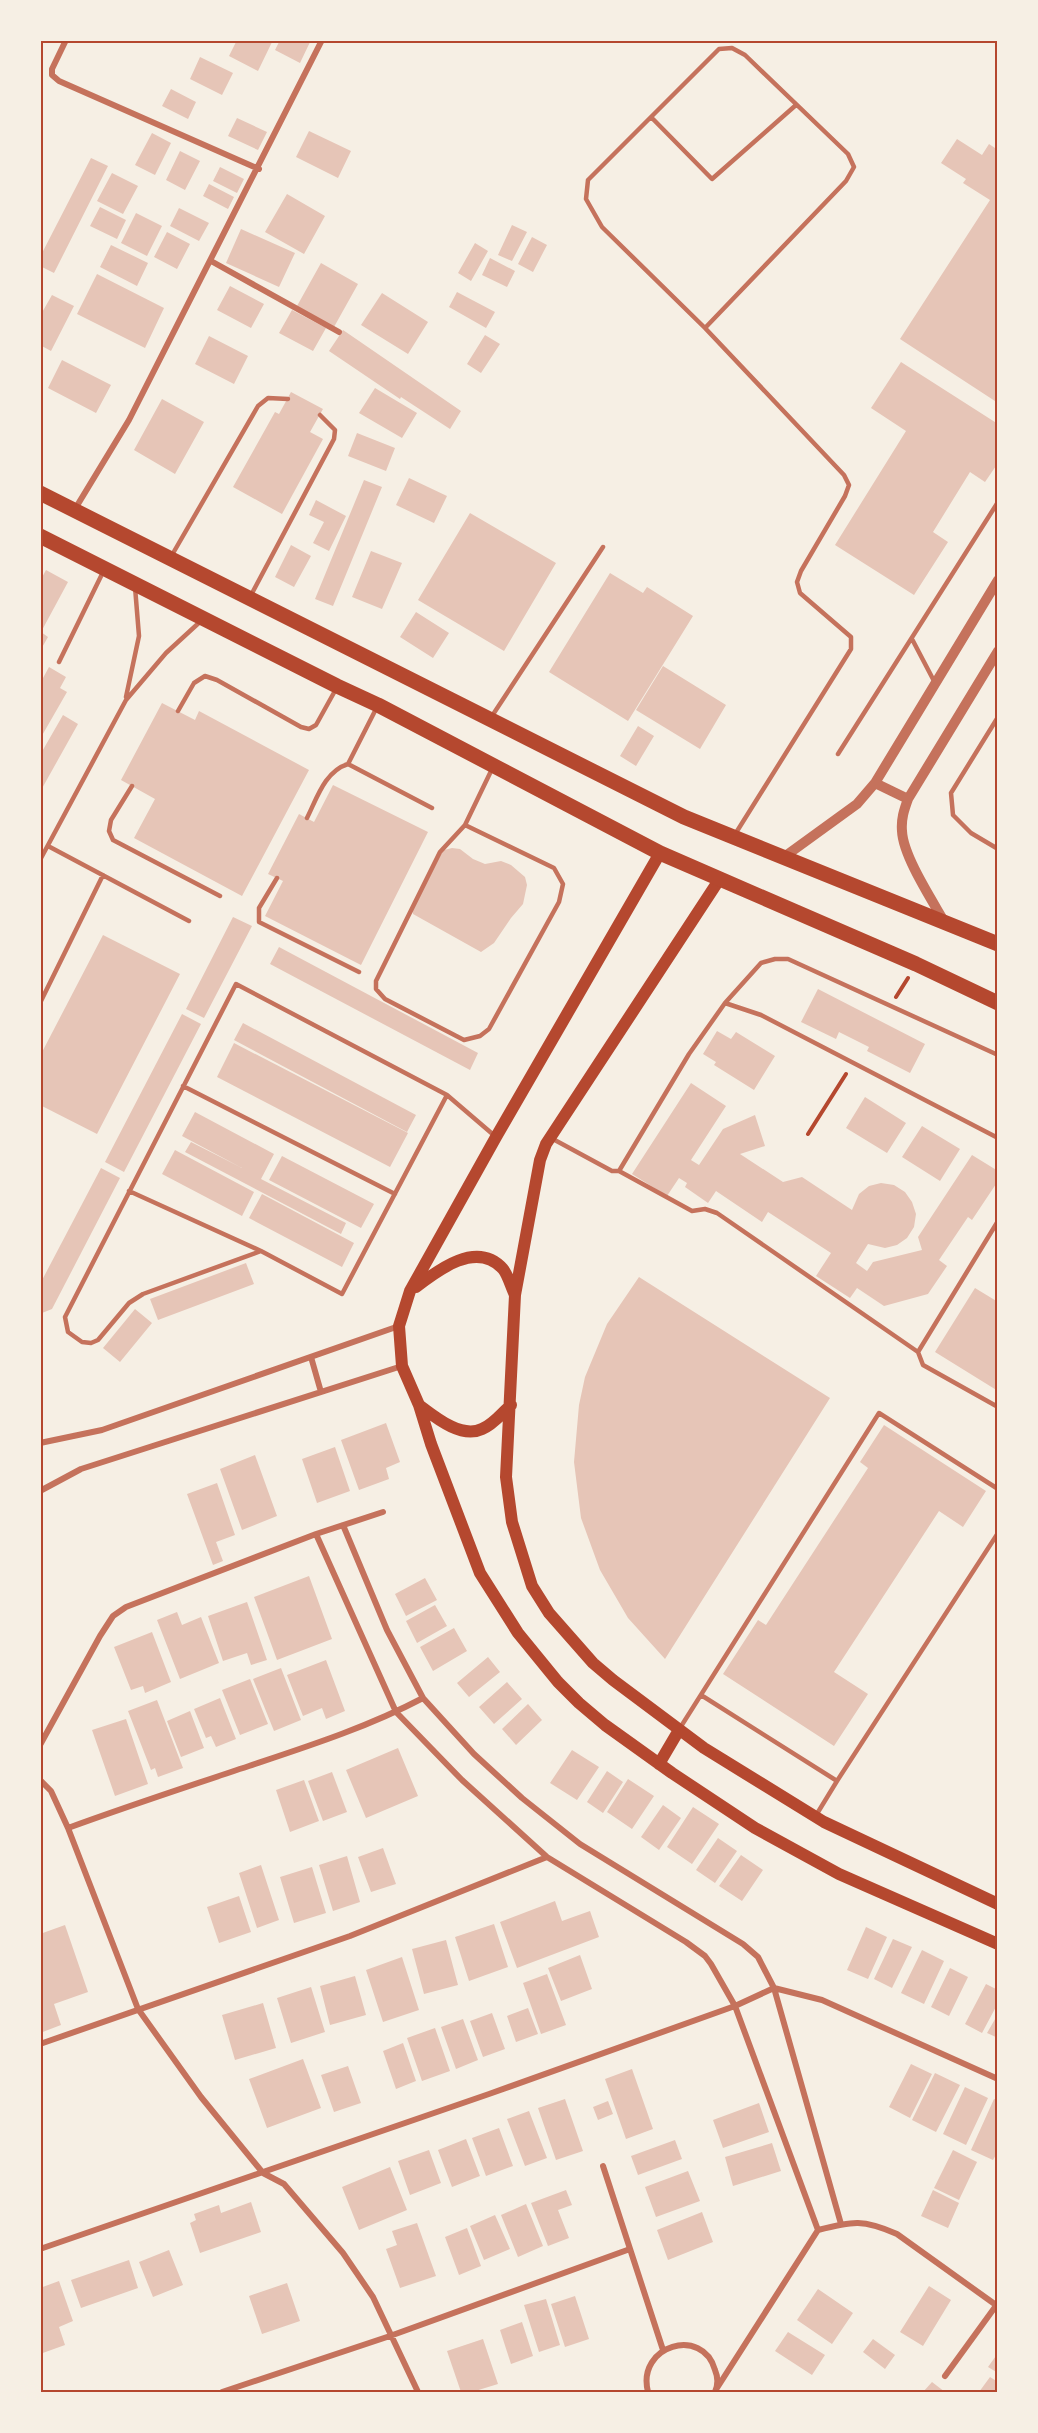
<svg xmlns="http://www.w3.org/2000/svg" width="1038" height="2433" viewBox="0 0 1038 2433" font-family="'DejaVu Sans',sans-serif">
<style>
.building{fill:#e6c5b7}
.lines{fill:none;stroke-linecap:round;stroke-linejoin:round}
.path{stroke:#b5482f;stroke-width:4}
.service{stroke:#c5725c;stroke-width:4.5}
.minor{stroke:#c5725c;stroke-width:6}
.tertiary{stroke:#c5725c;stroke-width:10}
.secondary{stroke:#b5482f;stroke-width:12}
.primary{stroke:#b5482f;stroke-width:15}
.neatline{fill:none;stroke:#b5482f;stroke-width:2}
</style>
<rect width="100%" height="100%" fill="#f6efe4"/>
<!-- building -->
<path class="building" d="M237,40h36l-15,31 -29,-15z
M280,40h31l-11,23 -25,-13z
M200,57l33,16 -11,22 -32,-16z
M171,89l25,13 -8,17 -26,-13z
M237,118l30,14 -9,18 -30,-14z
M309,131l42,20 -13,27 -42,-21z
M152,133l19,10 -16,32 -20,-10z
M957,139l25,16 7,-11 9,6v253l-98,-64 90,-139 -27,-17 3,-4 -25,-16z
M180,151l20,10 -15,29 -19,-10z
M91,158l17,8 -54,107 -14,-7v-9z
M220,167l24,12 -7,14 -24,-12z
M112,173l26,13 -15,28 -26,-13z
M209,184l25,13 -6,12 -25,-13z
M287,194l38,22 -21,38 -39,-22z
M100,207l26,13 -9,19 -27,-13z
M179,208l30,15 -10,18 -29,-15z
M136,213l26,13 -15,30 -26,-13z
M512,225l15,7 -15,29 -14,-6z
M241,229l54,24 -16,34 -53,-24z
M167,232l23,12 -13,25 -23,-12z
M532,237l15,8 -14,27 -15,-8z
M475,243l13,8 -17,30 -13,-8z
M111,245l37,18 -11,23 -37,-19z
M490,258l25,13 -8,16 -25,-12z
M321,263l37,21 -24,43 -37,-21z
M97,274l67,34 -19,40 -68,-34z
M230,286l34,18 -13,24 -34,-18z
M457,292l38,20 -9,16 -37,-21z
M382,293l46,29 -20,32 -47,-29z
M52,295l22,11 -23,45 -11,-6v-29z
M292,310l34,18 -13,23 -34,-18z
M343,330l118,81 -11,18 -49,-32 -1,2 -71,-48z
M485,335l15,9 -19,29 -14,-9z
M209,336l39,20 -14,28 -39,-20z
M62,360l49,25 -15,28 -48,-25z
M901,362l97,62v39l-13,19 -15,-10 -37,60 15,10 -34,53 -79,-50 71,-114 -35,-23z
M375,388l42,25 -15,25 -43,-25z
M291,392l32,17 -13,23 13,7 -41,75 -49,-27 42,-75 4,2z
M162,399l42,23 -29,52 -41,-24z
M357,433l38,15 -9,23 -38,-15z
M409,478l38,18 -13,27 -38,-18z
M364,480l18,7 -49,119 -18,-7z
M316,500l30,16 -17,35 -16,-8 11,-21 -15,-7z
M470,513l86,50 -52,88 -86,-51z
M291,545l20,11 -17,31 -19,-10z
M371,551l31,12 -20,46 -30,-12z
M46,570l22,12 -27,50 7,5 -8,14v-70z
M610,573l33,20 4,-6 46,29 -65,105 -79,-49z
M416,612l33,21 -16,25 -33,-21z
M663,666l63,39 -26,44 -64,-39z
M49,667l17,10 -6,11 7,4 -27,47v-62l3,1z
M162,703l33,17 4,-9 110,59 -67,126 -108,-58 21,-39 -34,-19z
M63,715l15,9 -38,68v-37z
M638,726l16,10 -18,30 -16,-10z
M333,785l95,47 -67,133 -96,-49 18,-35 -15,-7 31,-60 15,8z
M452,848l8,1 13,10 12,5 16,-3 10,4 14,12 2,8 -4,19 -12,14 -17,25 -13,9 -68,-38 -1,-5 26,-51 6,-8z
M233,917l19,9 -48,92 -18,-9z
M103,935l77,39 -83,160 -57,-29v-49z
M279,947l199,106 -8,17 -200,-106z
M818,989l107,55 -15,29 -43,-22 2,-4 -30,-15 -3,7 -35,-17z
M182,1014l19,10 -77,148 -19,-10z
M243,1023l173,92 -9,17 -173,-92z
M717,1031l14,8 5,-7 39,24 -21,34 -40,-25 2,-3 -13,-8z
M234,1043l174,90 -18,34 -173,-90z
M691,1083l35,23 -35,54 8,5 24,-36 32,-14 10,31 -25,8 43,28 19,-5 50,33 7,-16 10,-8 12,-3 13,2 11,7 7,10 4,12 -2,13 -7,11 -10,7 -12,3 -17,-4 -12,19 11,8 6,-9 49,-12 -4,-13 54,-82 26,16v10l-26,39 -4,-3 -29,43 8,6 -19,28 -44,12 -27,-18 -7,10 -34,-22 15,-23 -63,-41 -6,10 -46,-31 -8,12 -23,-16 2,-4 -8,-5 -12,18 -35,-22z
M865,1097l41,26 -19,30 -41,-25z
M195,1112l79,42 -13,25 85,44 -5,11 -156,-82 6,-10 51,26 -60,-32z
M922,1126l38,23 -20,32 -38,-24z
M175,1150l79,42 -12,24 -80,-42z
M282,1156l92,48 -13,24 -92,-48z
M101,1168l19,10 -68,131 -10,4 -2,-29z
M262,1194l92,49 -12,24 -93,-49z
M246,1263l8,21 -96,36 -8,-21z
M639,1277l191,121 -165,261 -37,-41 -28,-48 -19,-52 -7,-56 5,-57 6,-28 22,-53z
M975,1288l23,14v89l-63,-39z
M135,1309l17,14 -32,39 -17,-14z
M386,1423l14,39 -14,6 3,11 -30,11 -18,-50z
M884,1425l102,66 -23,36 -24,-16 -105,161 34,22 -34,52 -111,-72 35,-54 8,5 102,-157 -8,-6z
M335,1447l15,44 -33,12 -15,-44z
M255,1455l22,61 -35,14 -22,-61z
M217,1483l18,52 -19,7 7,19 -10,4 -26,-71z
M309,1576l23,63 -55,21 -23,-63z
M425,1578l12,22 -31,16 -11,-22z
M247,1602l20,58 -16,5 -4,-12 -24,8 -15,-45z
M435,1605l12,21 -30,17 -11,-22z
M177,1612l5,13 19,-8 18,46 -39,16 -23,-59z
M454,1628l13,23 -34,20 -13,-24z
M152,1632l19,50 -26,11 -2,-7 -12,4 -17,-43z
M488,1657l12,15 -31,25 -12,-14z
M326,1660l19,51 -19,8 -4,-11 -19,8 -16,-41z
M281,1668l20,52 -27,11 -21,-52z
M250,1679l18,45 -28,11 -18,-45z
M507,1682l15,17 -28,25 -15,-17z
M220,1698l16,41 -20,8 -5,-11 -5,2 -12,-29z
M157,1700l26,68 -25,9 -3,-9 -4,2 -23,-59z
M528,1704l14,16 -26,25 -14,-16z
M190,1711l14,37 -23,9 -14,-36z
M126,1719l22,65 -33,12 -23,-66z
M398,1748l20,48 -52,22 -20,-48z
M572,1750l27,17 -22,33 -27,-17z
M607,1771l16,11 -20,31 -16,-11z
M332,1772l15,40 -24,9 -15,-40z
M628,1779l26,17 -22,33 -25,-17z
M304,1780l15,41 -29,11 -14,-42z
M663,1805l18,13 -22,32 -18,-13z
M693,1807l26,17 -27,40 -25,-17z
M718,1838l19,13 -22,32 -19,-13z
M383,1848l13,36 -25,8 -13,-35z
M741,1855l22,15 -21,31 -23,-15z
M347,1856l13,46 -27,9 -14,-46z
M261,1865l18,55 -22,8 -18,-55z
M312,1867l14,46 -32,10 -14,-46z
M239,1896l12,36 -32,11 -12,-36z
M555,1901l7,20 28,-10 9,26 -82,31 -17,-46z
M494,1924l14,43 -39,14 -14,-44z
M65,1925l23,67 -34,12 7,21 -21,8v-99z
M866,1927l21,10 -19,42 -21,-9z
M893,1939l19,8 -20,41 -18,-9z
M446,1940l12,45 -34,9 -12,-45z
M922,1950l22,11 -20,43 -23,-11z
M580,1955l12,34 -31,12 -13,-33z
M402,1957l17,53 -36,12 -17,-52z
M950,1968l18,9 -19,39 -18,-9z
M547,1974l19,51 -25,9 -18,-51z
M355,1976l11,39 -36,10 -10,-39z
M986,1984l12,6v13l-16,30 -17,-9z
M311,1987l14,45 -34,11 -14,-45z
M263,2003l13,45 -41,12 -13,-45z
M528,2008l10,26 -22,8 -9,-26z
M492,2013l13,36 -22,8 -13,-36z
M998,2014v24l-11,-5z
M463,2019l15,41 -22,9 -15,-42z
M435,2028l15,43 -28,10 -15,-43z
M403,2043l13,38 -20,8 -13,-38z
M303,2059l18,49 -54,20 -18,-49z
M911,2064l21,10 -22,44 -21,-11z
M348,2066l13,37 -27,9 -13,-37z
M632,2069l21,60 -27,10 -21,-60z
M935,2073l25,12 -24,47 -24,-12z
M965,2087l23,11 -22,47 -23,-11z
M565,2099l18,52 -27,9 -18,-52z
M994,2099l4,1v51l-5,9 -22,-10z
M608,2101l5,13 -15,6 -5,-13z
M759,2103l10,29 -46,16 -10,-28z
M529,2111l18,47 -22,8 -18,-47z
M499,2128l14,38 -27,10 -14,-38z
M466,2139l14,37 -28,11 -14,-37z
M675,2140l7,19 -44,16 -7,-19z
M772,2143l9,28 -48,15 -8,-29z
M429,2150l12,33 -31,12 -12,-34z
M953,2150l24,12 -18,38 -25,-12z
M390,2167l17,43 -48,20 -17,-43z
M688,2171l12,30 -44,16 -11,-30z
M566,2190l6,15 -14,5 11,28 -21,8 -17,-43z
M933,2190l26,13 -11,25 -27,-12z
M251,2202l10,30 -61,21 -10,-30 6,-3 -2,-6 25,-9 2,8z
M526,2204l17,42 -25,11 -17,-42z
M702,2212l11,30 -45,18 -11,-30z
M495,2215l15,34 -26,11 -14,-34z
M417,2223l19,53 -36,12 -14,-39 11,-4 -5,-14z
M467,2228l14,38 -22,9 -14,-38z
M169,2250l14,35 -30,12 -14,-35z
M129,2260l9,28 -57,20 -10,-28z
M59,2281l14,40 -14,6 6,18 -25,9v-66z
M287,2283l13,38 -38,13 -13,-38z
M929,2286l22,14 -28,46 -23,-14z
M818,2289l35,24 -21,31 -35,-24z
M575,2296l14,43 -24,8 -14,-43z
M546,2299l14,46 -21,7 -15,-47z
M522,2322l11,34 -22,8 -11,-34z
M788,2332l37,23 -13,20 -37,-24z
M483,2339l15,45 -26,8h-11l-14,-41z
M873,2339l22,16 -10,14 -22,-17z
M998,2353v20l-10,-6z
M990,2377l8,5v10h-19z
M932,2382l13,10h-22z"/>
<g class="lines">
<!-- path -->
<path class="path" d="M896,997l12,-19
M808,1134l38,-60"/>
<!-- service -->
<path class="service" d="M651,117l61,62 84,-74
M705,328l141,-147 8,-14 -6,-13 -103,-99 -13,-7 -13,1 -131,131 -2,19 16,28 103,101 139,147 5,10 -4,11 -44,75 -4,11 3,11 51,44v12l-117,187
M172,555l86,-149 10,-8 20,1
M250,597l84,-158 1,-9 -15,-15
M912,639l22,42
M59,662l45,-92
M126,697l13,-61 -4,-49
M377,707l-29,57 84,44
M178,711l16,-28 11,-7 12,4 84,47 8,2 7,-4 20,-36
M492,716l111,-169
M998,717l-47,76 2,22 18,18 27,16
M838,754l160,-252
M132,786l-21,34 -2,11 4,9 107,56
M307,818c10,-20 18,-47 41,-54
M465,825l89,43 9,16 -4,18 -70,127 -9,7 -16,4 -79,-41 -9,-10v-8l64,-129 25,-27 27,-56
M48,846l141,75
M40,860l86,-160 40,-47 36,-33
M277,878l-18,30v14l100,50
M40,1003l63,-128
M725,1003l36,-40 14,-4h13l210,96
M183,1086l212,108
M551,1138l61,33h7l70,-117 36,-51 36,12 237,123
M619,1171l73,40 13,-2 12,4 201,139 5,13 75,42
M129,1191l132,60 81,43 105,-199
M261,1251l-118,43 -14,9 -31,37 -7,3 -9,-1 -14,-10 -3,-15 171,-333 211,111 49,42
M918,1352l80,-131
M701,1695l136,86 161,-248
M680,1728l199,-315 119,76
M815,1817l22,-36"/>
<!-- minor -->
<path class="minor" d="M66,40l-14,29v6l7,6 200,88
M211,261l128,71
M75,509l54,-89 193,-380
M311,1357l10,35
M40,1443l62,-13 297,-104
M40,1491l41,-22 321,-103
M343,1525l44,105 36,68 51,56 48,44 58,46 163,100 15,13 16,31 67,236
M316,1534l80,178 66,68 85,77 139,85 19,14 6,8 24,42 83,224
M40,1745l60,-109 13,-20 13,-9 190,-73 67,-22
M40,1780l11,11 17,37 70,181 63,88 62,76 21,11 59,69 30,44 45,95
M68,1828c60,-22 121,-42 181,-62 60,-20 119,-39 174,-68
M40,2044l310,-108 197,-79
M603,2166l60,184
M40,2249l449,-155 246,-88 39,-18 48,12 176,79
M945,2376l53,-73
M717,2388l101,-158c35,-9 45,-11 79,4l99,71
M222,2392l168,-56 240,-87
M648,2392c-12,-47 55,-66 67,-22 3,7 3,15 0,22"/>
<!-- tertiary -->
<path class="tertiary" d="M875,783l33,16
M784,857l73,-53 18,-21 123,-203
M945,923c-13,-23 -42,-67 -43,-92 -1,-12 2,-21 6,-32l90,-148"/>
<!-- secondary -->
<path class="secondary" d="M660,853l-164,284 -86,154 -11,35 3,40 17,39 12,39 49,129 38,60 40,49 21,21 26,22 67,48 83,55 84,46 159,70
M719,880l-173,264 -6,16 -25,135 -9,182 6,45 20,64 17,27 44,50 20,17 91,68 120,74 174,82
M416,1287c22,-17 61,-47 87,-18 5,6 8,18 12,26
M419,1405c16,12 42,34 63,24 11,-4 20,-16 29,-24
M659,1764l20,-34"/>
<!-- primary -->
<path class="primary" d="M40,493l644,324 314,127
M40,536l297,150 41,19 282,148 256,111 82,39"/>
</g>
<!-- border -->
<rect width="1038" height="2433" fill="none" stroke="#f6efe4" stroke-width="84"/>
<rect x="42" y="42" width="954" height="2349" class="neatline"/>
</svg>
